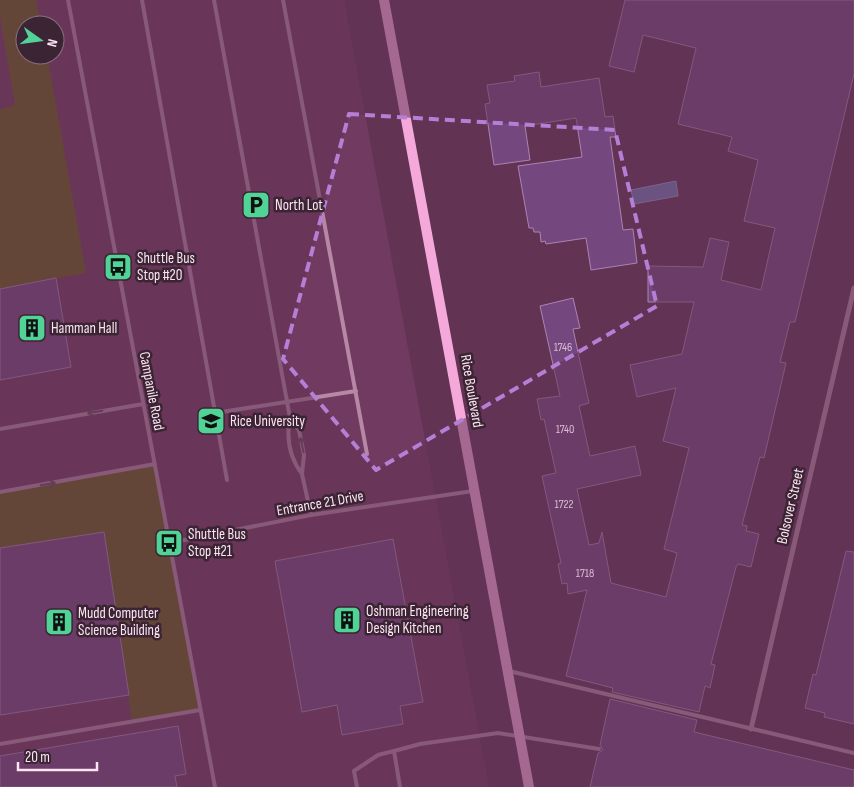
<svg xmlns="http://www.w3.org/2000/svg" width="854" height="787" viewBox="0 0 854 787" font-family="'Sofia Sans Condensed',sans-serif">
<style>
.built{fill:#713a60;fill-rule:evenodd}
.green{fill:#675d1a}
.water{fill:#7478b9;stroke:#9d98ca}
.building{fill:#74487e;stroke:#ab83b3}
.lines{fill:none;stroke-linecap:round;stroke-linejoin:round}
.service{stroke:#b787a6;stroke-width:4}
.minor{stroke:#b787a6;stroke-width:5}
.secondary{stroke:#f5a9db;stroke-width:10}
.oneway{stroke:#66475b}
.marked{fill:none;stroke:#b57fd6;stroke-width:4;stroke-dasharray:10 6;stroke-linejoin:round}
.labels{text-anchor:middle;stroke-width:5;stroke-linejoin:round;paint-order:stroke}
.number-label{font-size:12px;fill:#dabdd5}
.poi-label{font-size:15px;fill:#fce4f2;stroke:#3b2433;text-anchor:start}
.street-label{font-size:15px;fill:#fce4f2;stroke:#3b2433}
</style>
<rect width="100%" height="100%" fill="#633354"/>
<!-- built -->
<path class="built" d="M0,0h344l145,787h-489zM25,25h30v30h-30z"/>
<!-- green -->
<path class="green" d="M0,0h36l5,25h-16v30h22l39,218 -86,16v-180l15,-4 -15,-88z
M155,464l45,246 -68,11 -28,-189 -104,16v-56z"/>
<!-- water -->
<path class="water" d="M676,181l2,15 -44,8 -3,-14z"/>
<!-- building -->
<path class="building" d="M625,0h229v74l-59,248h-5l-10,40 6,1 -22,95 -4,-1 -18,68 5,1 -1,5 13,3 -8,33 -13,-3 -2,3 -25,97 4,1 -5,23 -5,-2 -6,26 -87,-20 1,-4 -47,-12 21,-86 -19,4 -1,-11 -5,1 -4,-20 3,-1 -19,-87 14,-3 -12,-54 -3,1 -4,-21 23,-3 -20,-90 33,-8 7,30 -7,1 16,74 -10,3 11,50 45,-10 6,29 -64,14 12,56 10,-2 3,-11 9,51 55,14 11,-44 -13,-4 25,-101 -26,-7 13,-53 -39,9 -7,-32 52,-11 12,-52h-46v-36l55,1 7,-29 19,4 -8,38 40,10 14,-62 -31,-7 14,-61 -30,-9 4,-14 -54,-13 18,-76 -53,-13 -9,37 -25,-6z
M539,72l2,15 58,-9 6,39 8,-1 3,21h-6l13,93 10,-1 4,34 -46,7 -5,-32 -40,6 -1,-3 -4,1 -1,-10h-6l-1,-4h-4l-11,-62 64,-9 -6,-39 -51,8 5,34 -36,5 -9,-61 5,-1 -3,-18 28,-4 -1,-5z
M56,278l15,89 -71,13v-91z
M104,532l25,163 -129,20v-167z
M393,539l30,163 -23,4 3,18 -61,11 -5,-30 -35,7 -27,-151z
M846,551l8,1v172l-30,-7 1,-4 -20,-5 8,-34 3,1z
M610,699l87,21 -3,12 160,38v17h-264l8,-34 5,-3 -3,-5z
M178,726l8,48 -11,2 2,11h-177v-31z"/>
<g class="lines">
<!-- service -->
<path class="service" d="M68,0l147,787
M142,0l85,480
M214,0l76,418c-4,20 0,40 12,56
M283,0l84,454
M215,413l141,-22
M290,418l9,12 5,25 -2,19 9,41
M0,429l143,-25
M0,492l155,-28
M169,543l142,-28 162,-24
M509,671l345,82
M0,744l200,-34
M394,751l6,36
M357,787l-3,-16 24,-16 16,-4 26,-7 78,-11 101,16"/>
<!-- minor -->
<path class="minor" d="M751,729l103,-441"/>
<!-- secondary -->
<path class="secondary" d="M384,0l145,787"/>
</g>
<!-- one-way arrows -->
<defs><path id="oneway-shaft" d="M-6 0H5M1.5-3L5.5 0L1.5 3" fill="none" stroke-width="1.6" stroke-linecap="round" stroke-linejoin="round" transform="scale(1.25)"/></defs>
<g class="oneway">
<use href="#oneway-shaft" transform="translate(95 412) rotate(170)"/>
<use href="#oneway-shaft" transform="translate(302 445) rotate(-102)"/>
<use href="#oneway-shaft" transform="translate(48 484) rotate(-10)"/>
</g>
<!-- marked area -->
<path d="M0 0H854V787H0ZM349,114l266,16 42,176 -281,164 -93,-111z" fill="#633354" fill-opacity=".55" fill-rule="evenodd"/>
<path class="marked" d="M349,114l266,16 42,176 -281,164 -93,-111z"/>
<!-- icons -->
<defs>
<symbol id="parking-square" viewBox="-11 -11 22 22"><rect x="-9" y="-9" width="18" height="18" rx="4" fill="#51d398" stroke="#3b2433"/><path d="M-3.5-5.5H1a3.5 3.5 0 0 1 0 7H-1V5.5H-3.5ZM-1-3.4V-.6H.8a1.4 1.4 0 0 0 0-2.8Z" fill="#111"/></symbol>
<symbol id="bus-square" viewBox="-11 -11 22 22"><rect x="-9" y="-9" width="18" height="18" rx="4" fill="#51d398" stroke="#3b2433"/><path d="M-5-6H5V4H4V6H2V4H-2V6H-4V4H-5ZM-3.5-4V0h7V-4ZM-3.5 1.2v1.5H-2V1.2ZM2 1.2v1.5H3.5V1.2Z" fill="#111"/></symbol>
<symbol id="building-square" viewBox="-11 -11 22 22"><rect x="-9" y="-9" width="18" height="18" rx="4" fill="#51d398" stroke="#3b2433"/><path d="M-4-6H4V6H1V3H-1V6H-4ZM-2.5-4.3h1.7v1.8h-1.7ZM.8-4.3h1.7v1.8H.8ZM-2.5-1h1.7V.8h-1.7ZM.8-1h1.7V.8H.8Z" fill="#111"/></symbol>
<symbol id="university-square" viewBox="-11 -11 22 22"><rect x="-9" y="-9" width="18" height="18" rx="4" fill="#51d398" stroke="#3b2433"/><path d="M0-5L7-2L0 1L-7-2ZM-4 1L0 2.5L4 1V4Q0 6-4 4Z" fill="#111"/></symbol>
</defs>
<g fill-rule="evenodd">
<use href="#parking-square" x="240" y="189" width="32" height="32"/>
<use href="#bus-square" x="102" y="251" width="32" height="32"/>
<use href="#building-square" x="16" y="312" width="32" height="32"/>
<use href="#university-square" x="195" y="405" width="32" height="32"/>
<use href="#bus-square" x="153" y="527" width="32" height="32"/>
<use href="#building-square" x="331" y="604" width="32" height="32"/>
<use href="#building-square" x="43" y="606" width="32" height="32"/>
</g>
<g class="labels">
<!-- number labels -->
<g class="number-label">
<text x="563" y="351">1746</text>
<text x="565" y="433">1740</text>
<text x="564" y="508">1722</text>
<text x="585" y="577">1718</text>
</g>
<!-- poi labels -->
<g class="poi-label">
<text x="275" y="210">North Lot</text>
<text x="137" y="263">Shuttle Bus<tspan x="137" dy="17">Stop #20</tspan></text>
<text x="51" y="333">Hamman Hall</text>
<text x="230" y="426">Rice University</text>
<text x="188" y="539">Shuttle Bus<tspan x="188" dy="17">Stop #21</tspan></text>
<text x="366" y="616">Oshman Engineering<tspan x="366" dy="17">Design Kitchen</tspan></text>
<text x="78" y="618">Mudd Computer<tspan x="78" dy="17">Science Building</tspan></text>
</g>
<!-- street labels -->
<g class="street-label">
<text transform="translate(152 391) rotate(79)" y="5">Campanile Road</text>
<text transform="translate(472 391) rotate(80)" y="5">Rice Boulevard</text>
<text transform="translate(320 503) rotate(-10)" y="5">Entrance 21 Drive</text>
<text transform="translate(790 506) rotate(-77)" y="5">Bolsover Street</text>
</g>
</g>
<!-- north arrow -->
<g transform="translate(40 40) rotate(104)"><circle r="24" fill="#3b2433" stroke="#88717f"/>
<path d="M0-4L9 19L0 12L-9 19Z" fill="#51d398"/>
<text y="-8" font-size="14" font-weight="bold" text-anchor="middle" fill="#fce4f2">N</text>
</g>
<!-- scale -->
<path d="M18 762v8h79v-8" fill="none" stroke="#fce4f2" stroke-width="2.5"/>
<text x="25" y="762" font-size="15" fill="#fce4f2" stroke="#3b2433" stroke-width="4" paint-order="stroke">20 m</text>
</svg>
